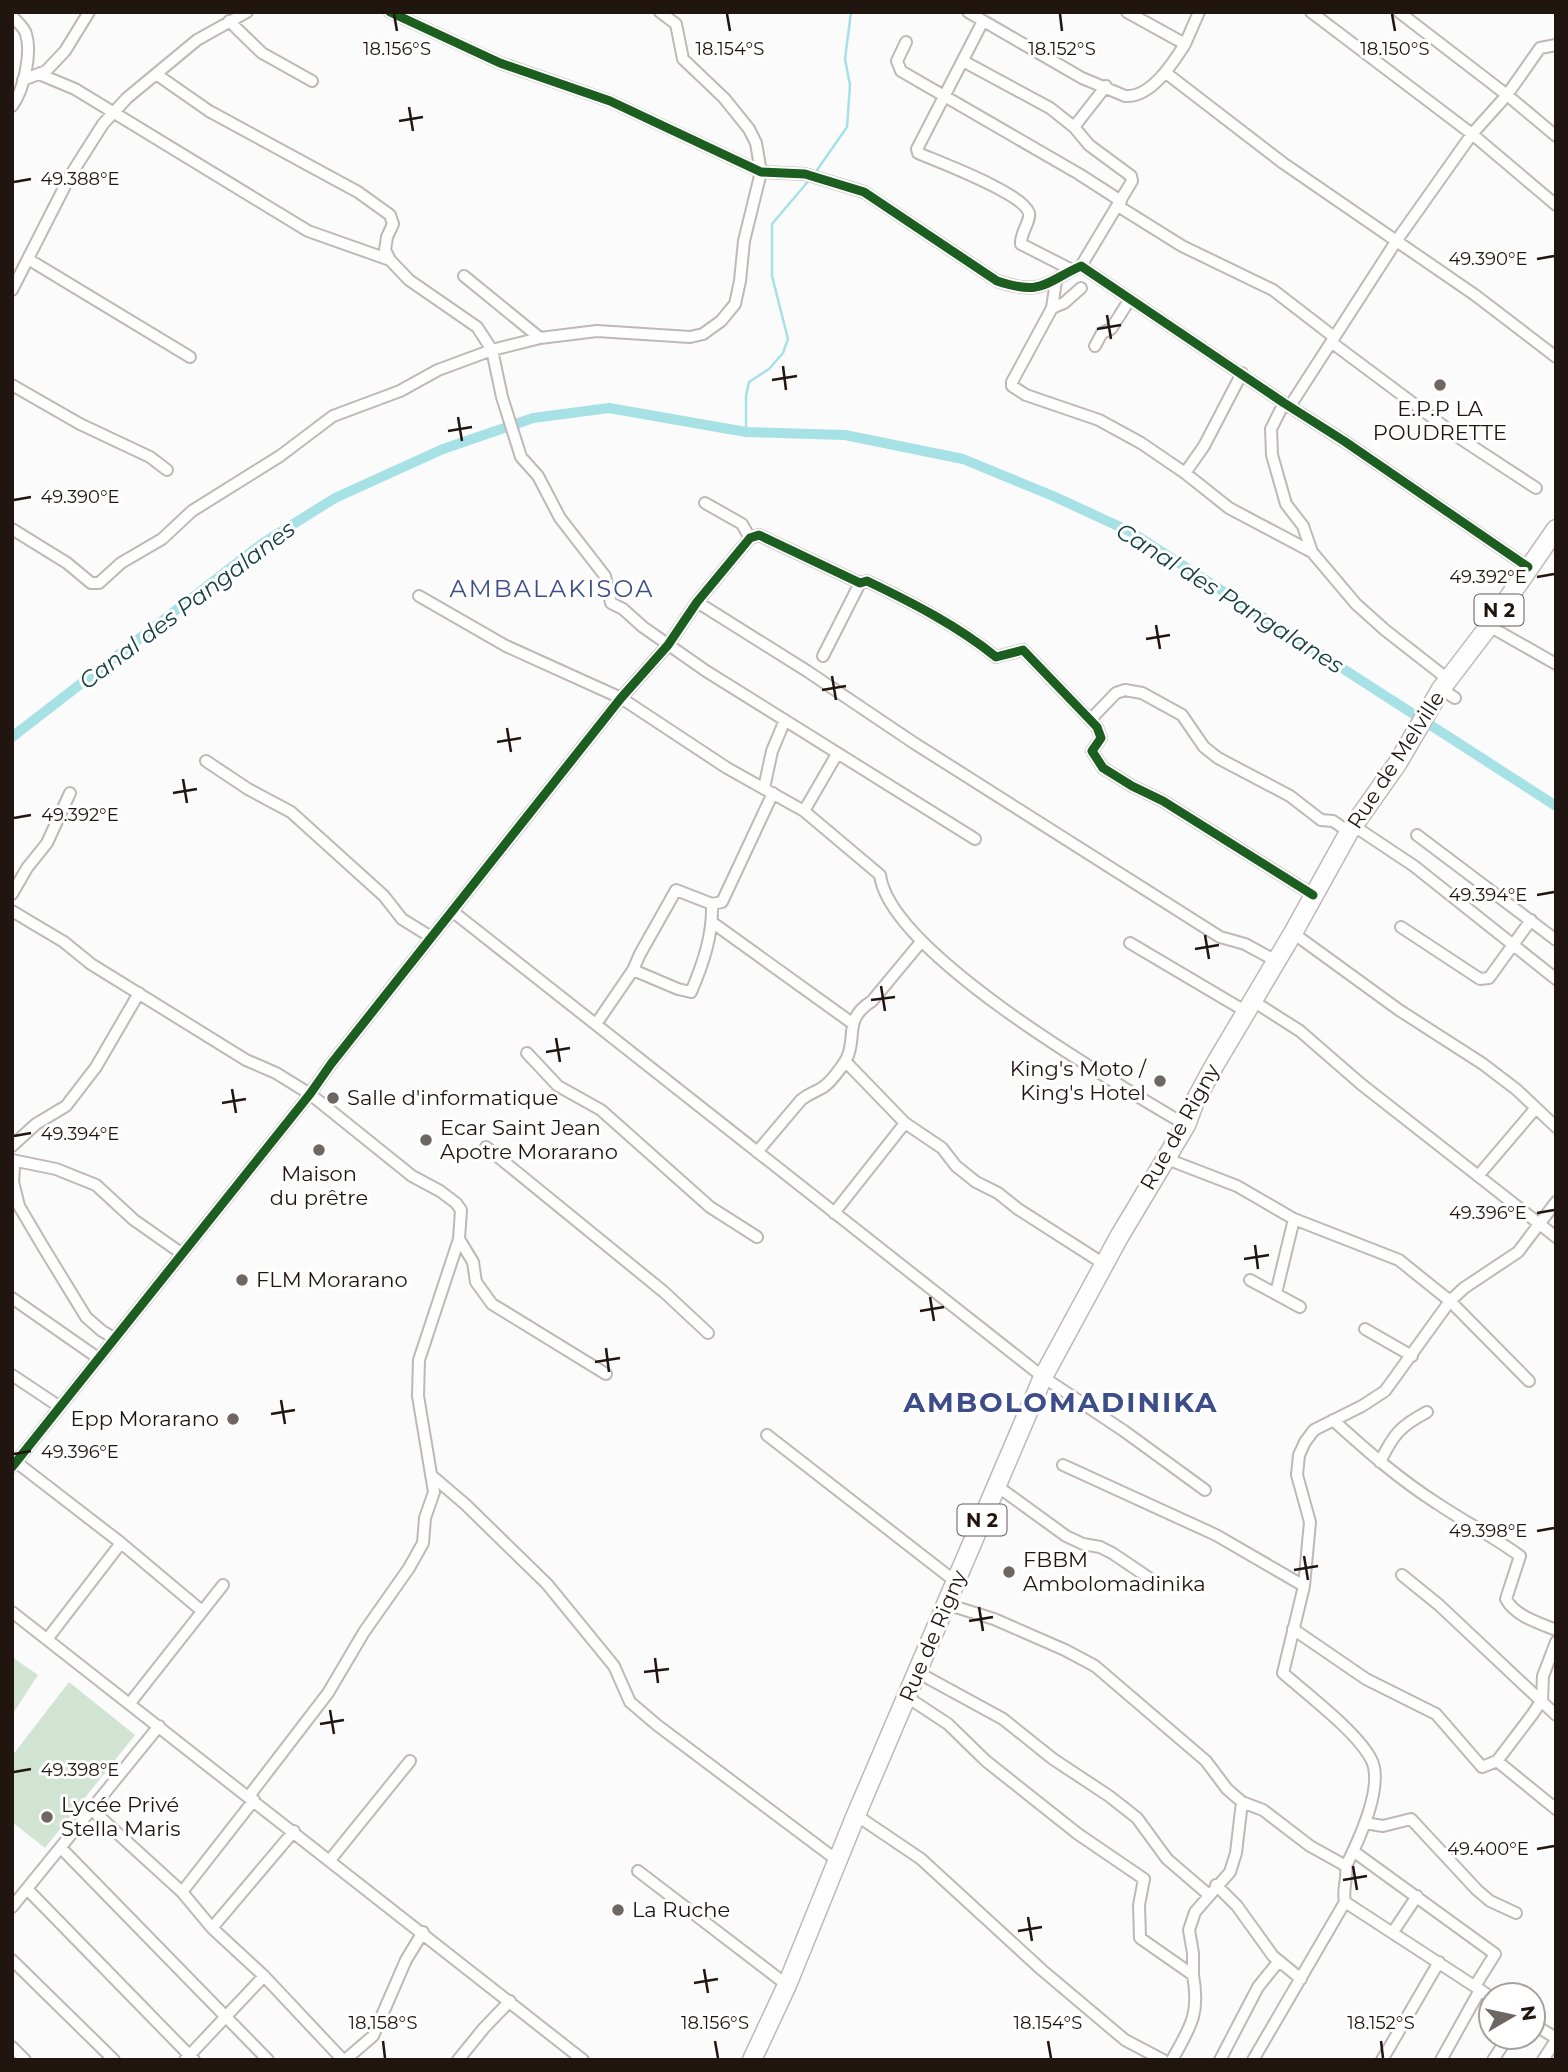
<svg xmlns="http://www.w3.org/2000/svg" width="1568" height="2072" viewBox="0 0 1568 2072" font-family="Montserrat,sans-serif">
<style>
.green{fill:#d1e4d4}
.lines{fill:none;stroke-linecap:round;stroke-linejoin:round}
.stream{stroke:#a6e1e6;stroke-width:2.5}
.canal{stroke:#a6e1e6;stroke-width:10}
.minor-casing{stroke:#bfb8b6;stroke-width:14}
.primary-casing{stroke:#bfb8b6;stroke-width:21}
.minor{stroke:#fefefe;stroke-width:10}
.primary{stroke:#fefefe;stroke-width:18}
.cycleway-casing{stroke:#fff;stroke-width:13}
.cycleway{stroke:#1b5e20;stroke-width:9}
.ticks{fill:none;stroke:#211510;stroke-width:2.5}
.poi-dot{fill:#6d6662;stroke:#fff;stroke-width:2.5}
.labels{text-anchor:middle;stroke-width:6;stroke-linejoin:round;paint-order:stroke}
.shield{fill:#fff;stroke:#645b58;stroke-width:2}
.shield-label{font-size:19px;font-weight:bold;fill:#211510}
.poi-label{font-size:21px;fill:#211510;stroke:#fff;text-anchor:start}
.street-label{font-size:21px;fill:#211510;stroke:#fff}
.water-label{font-size:23px;font-style:italic;fill:#184144;stroke:#fff}
.quarter-label{font-size:24px;letter-spacing:2px;fill:#3c4d89;stroke:#fff}
.district-label{font-size:28px;font-weight:bold;letter-spacing:2px;fill:#3c4d89;stroke:#fff}
.ticks-label{font-size:18px;text-anchor:middle;fill:#211510;stroke:#fff;stroke-width:6;stroke-linejoin:round;paint-order:stroke}
</style>
<rect width="100%" height="100%" fill="#fbfbfb"/>
<!-- green -->
<path class="green" d="M12,1657l26,18 -26,40z
M69,1682l66,53 -90,113 -33,-26v-66z"/>
<g class="lines">
<!-- stream -->
<path class="stream" d="M815,173l32,-46 3,-42 -5,-26 6,-47
M746,432v-36l3,-14 20,-13 14,-16 5,-14 -16,-63v-52l39,-46"/>
<!-- canal -->
<path class="canal" d="M12,737l251,-194 72,-45 108,-49 90,-31 76,-10 137,24 99,3 118,24 90,37 78,36 425,274"/>
<defs>
<path id="minor" d="M390,12l110,51 110,38 151,71 44,2 59,18 133,89c45,15 47,2 84,-15l203,137 60,38 184,126
M968,12l114,66 43,18c26,2 48,-33 60,-52l-58,-32
M1311,12l161,122 84,71
M1399,12l108,83 49,41
M12,16c4,5 13,12 14,18 6,19 -2,56 -14,72
M229,21l33,32 50,28
M983,21l-66,128 1,4c21,9 105,40 111,60 2,8 -9,20 -8,31l51,26
M906,42l-9,19 4,10 178,103 42,27
M1185,44l14,-32
M963,61l87,47 24,19
M1166,73l117,90 192,132 81,62
M39,74l36,15 233,142 82,29
M156,74l53,37 149,81 32,23 3,9 -6,13 -2,13 5,10 19,20 68,47 15,23 10,47 19,60 17,19 22,42 45,58 6,27 12,6 20,18 63,44 269,168
M23,80l23,-9 19,-20 24,-39
M1118,206l64,40 91,44 61,47
M28,259l162,98
M1081,266l51,-85 -1,-5 -42,-31 -15,-18 32,-41
M464,276l76,62
M1081,288l-17,15 -12,5 -40,74v4l14,9 73,25 42,23 44,30 44,35 83,44 44,52 29,26 64,50
M12,290l58,-114 33,-52 24,-26 70,-58 50,-28
M1052,308l4,-27
M1331,342l130,97 75,49
M1095,346l7,-13 9,-4 19,-30
M12,385l68,39 70,33 17,13
M1284,403l-13,26 1,26 14,49 17,22 9,26
M1290,406l107,-166 75,-106 35,-39 33,-47 16,-3
M1185,473l19,-27 38,-73
M705,503l37,21 8,14
M12,529l55,34 24,20h8l22,-20 41,-24 30,-28 88,-55 53,-40 67,-25 38,-21 54,-20 48,-12 57,-7 93,6 13,-3 18,-13 14,-17 5,-23 4,-40 17,-69 -5,-29 -7,-14 -25,-31 -41,-39 -7,-35 -16,-12
M419,596l87,50 115,52 106,70 77,43 76,64c10,79 237,209 306,250
M697,602l110,69 107,72 306,194 25,7 31,17
M1489,626l67,38
M823,656l37,-73
M1441,689l14,9
M1090,720l26,-27 9,-3 17,3 40,22 22,32 14,11 72,38 31,24 12,1 16,11
M206,761l42,28 43,23 93,84 18,23 29,18
M764,788l8,-37 13,-31
M804,811l33,-57
M1354,826l60,40 142,113
M1417,835l139,105
M12,894l15,-26 20,-25 23,-50
M12,911l52,31 27,22 155,96 30,13 34,21 102,82 28,15 16,12 5,7 -2,29 -40,121 -1,36 16,96 -9,26 -2,25 -14,25 -45,64 -36,61 -79,103
M452,911l591,466 81,54 81,59
M713,923l139,100
M1401,927l79,52 9,-1 42,-58
M1293,933l106,77 84,54 34,26 39,37
M1130,943l115,68
M633,970l45,19 13,3c12,-28 22,-57 21,-88
M1253,1001l47,30 61,53 195,153
M596,1024l37,-54 7,-16 36,-64 36,14 10,-2 51,-109
M527,1053l31,33 43,24 109,97 47,30
M845,1061l60,62 37,25 14,18 20,16 22,11 20,16 86,55
M12,1146l24,-22 30,-18 30,-39 43,-74
M486,1147l178,145 44,41
M757,1152l44,-52c7,-6 12,-7 19,-11 9,-4 21,-21 26,-29 12,-22 -4,-40 26,-59l49,-59
M1167,1159l70,27 57,33 105,41 51,41 79,80
M12,1160l44,9 40,16 38,35 47,33
M12,1164l2,2 -1,16 6,24 23,39 44,72 16,14 12,7
M1478,1176l57,-67
M834,1213l71,-90
M459,1239l14,23 3,20 16,22 114,70
M1250,1280l50,27
M1276,1293l18,-74
M12,1298l86,60
M1365,1329l47,27
M12,1375l48,32
M1333,1420c33,30 67,60 105,84 27,18 56,33 82,52l-14,43c9,17 33,24 50,31
M767,1435l189,147
M16,1462l105,81 81,68
M1380,1462c13,-27 20,-36 47,-50
M1063,1465l153,70 88,51
M12,1467l298,-373 21,-30 290,-366 47,-53 29,-43 53,-64 9,-3 101,48 7,-2c44,21 91,45 129,76l27,-7 74,77 4,11 -9,13 11,17 29,18 31,15 150,94
M431,1475l34,29 82,80 67,82 16,36 27,23 181,136
M997,1486l69,50 17,8 17,3 12,6 46,31
M1402,1575l37,30 117,110
M946,1604l48,15 71,31 30,16 111,95 21,28 15,13 21,8 47,36 36,20
M12,1612l571,448
M1293,1629l73,50 70,35 46,53 15,-6 35,-46 10,-15 1,-24 13,-34
M48,1638l73,-95
M917,1672l86,47 50,40 56,37 28,22 30,41 42,36
M907,1697l41,27 38,37 92,73 66,45 -5,26 1,33 53,37c7,39 -2,51 -21,85
M130,1703l93,-118
M1497,1761l59,48
M91,1809l91,83 30,36 52,48 79,84
M856,1815l65,44 121,111 83,70 38,20
M1365,1823l18,3 28,-7 66,71 13,11 26,12
M61,1848l207,212
M1353,1851l142,103 -20,32
M330,1860l80,-99
M638,1871l149,114
M1216,1885l21,21 36,50 28,23
M27,1889l167,171
M182,1892l72,-92
M1345,1902l146,95
M12,1907l147,-181
M212,1928l82,-97
M1393,1932l24,-36
M12,1960l102,100
M1193,1975v-22l-4,-23 6,-18 35,-40 6,-19 6,-51
M1533,2024l23,14
M12,2047l13,13
M185,2060l79,-84
M345,2060l28,-24 33,-76 17,-28
M458,2060l26,-32 26,-27
M1220,2060l38,-73 21,-26
M1253,2060l92,-158c-3,-13 3,-24 1,-36 12,-24 39,-81 25,-107 -14,-27 -64,-65 -88,-86l21,-87 6,-64 -13,-47 2,-20 6,-13 9,-12 48,-24 23,-15 65,-90 14,-13 54,-36 38,-50
M1382,2060l57,-98
M1441,2060l39,-70
M1493,2060l15,-23
M1543,2060l13,-20"/>
<path id="primary" d="M752,2060l35,-75 69,-170 187,-438 76,-140 67,-112 9,-24 19,-35 79,-133 56,-101 48,-68 44,-75 48,-63 67,-97"/>
</defs>
<!-- minor casing -->
<use href="#minor" class="minor-casing"/>
<!-- primary casing -->
<use href="#primary" class="primary-casing"/>
<!-- minor -->
<use href="#minor" class="minor"/>
<!-- primary -->
<use href="#primary" class="primary"/>
<defs>
<path id="cycleway" d="M390,12l110,51 110,38 151,71 44,2 59,18 133,89c45,15 47,2 84,-15l203,137 60,38 184,126
M12,1467l298,-373 21,-30 290,-366 47,-53 29,-43 53,-64 9,-3 101,48 7,-2c44,21 91,45 129,76l27,-7 74,77 4,11 -9,13 11,17 29,18 31,15 150,94"/>
</defs>
<!-- cycleway casing -->
<use href="#cycleway" class="cycleway-casing"/>
<!-- cycleway -->
<use href="#cycleway" class="cycleway"/>
</g>
<!-- ticks -->
<path class="ticks" d="M394,14l3,17M727,14l3,17M1060,14l2,17M1392,14l3,17M409,107l4,24M399,121l24,-4M14,182l17,-3M1537,259l17,-3M1107,315l4,24M1097,329l24,-4M783,366l3,24M772,380l25,-4M458,417l4,24M448,431l24,-4M14,500l17,-3M1537,577l17,-3M1156,625l4,24M1146,639l24,-4M832,676l4,24M822,690l24,-4M507,728l4,24M497,742l24,-4M183,779l4,24M173,793l24,-4M14,818l17,-3M1537,895l17,-3M1205,935l4,24M1195,949l24,-4M881,986l4,25M871,1000l24,-3M556,1038l4,24M546,1052l24,-4M232,1089l4,24M222,1103l24,-4M14,1136l17,-3M1537,1213l17,-3M1255,1245l3,24M1244,1259l25,-4M930,1297l4,24M920,1311l24,-4M606,1348l3,24M595,1362l25,-4M281,1400l4,24M271,1414l24,-4M14,1454l17,-3M1537,1531l17,-3M1304,1556l4,24M1294,1570l24,-4M979,1607l4,24M969,1621l24,-4M655,1658l3,25M644,1672l25,-3M330,1710l4,24M320,1724l24,-4M14,1772l17,-3M1537,1849l17,-3M1353,1866l4,24M1343,1880l24,-4M1028,1917l4,24M1018,1931l24,-4M704,1969l4,24M694,1983l24,-4M383,2041l2,17M715,2041l3,17M1048,2041l3,17M1381,2041l2,17"/>
<!-- markers -->
<g class="poi-dot">
<circle cx="1440" cy="385" r="7"/>
<circle cx="1160" cy="1081" r="7"/>
<circle cx="333" cy="1098" r="7"/>
<circle cx="426" cy="1140" r="7"/>
<circle cx="319" cy="1150" r="7"/>
<circle cx="242" cy="1280" r="7"/>
<circle cx="233" cy="1419" r="7"/>
<circle cx="1009" cy="1572" r="7"/>
<circle cx="47" cy="1817" r="7"/>
<circle cx="618" cy="1910" r="7"/>
</g>
<g class="labels">
<!-- shield labels -->
<g class="shield">
<rect x="1474.5" y="594.5" width="49" height="31" rx="5"/>
<rect x="957.5" y="1504.5" width="49" height="31" rx="5"/>
</g>
<g class="shield-label">
<text x="1499" y="617">N 2</text>
<text x="982" y="1527">N 2</text>
</g>
<!-- poi labels -->
<g class="poi-label">
<text x="1440" y="416" text-anchor="middle">E.P.P LA<tspan x="1440" dy="24">POUDRETTE</tspan></text>
<text x="1146" y="1076" text-anchor="end">King's Moto /<tspan x="1146" dy="24">King's Hotel</tspan></text>
<text x="347" y="1105">Salle d'informatique</text>
<text x="440" y="1135">Ecar Saint Jean<tspan x="440" dy="24">Apotre Morarano</tspan></text>
<text x="319" y="1181" text-anchor="middle">Maison<tspan x="319" dy="24">du prêtre</tspan></text>
<text x="256" y="1287">FLM Morarano</text>
<text x="219" y="1426" text-anchor="end">Epp Morarano</text>
<text x="1023" y="1567">FBBM<tspan x="1023" dy="24">Ambolomadinika</tspan></text>
<text x="61" y="1812">Lycée Privé<tspan x="61" dy="24">Stella Maris</tspan></text>
<text x="632" y="1917">La Ruche</text>
</g>
<!-- street labels -->
<g class="street-label">
<text transform="translate(1396 760) rotate(-57)" y="7">Rue de Melville</text>
<text transform="translate(1180 1127) rotate(-61)" y="7">Rue de Rigny</text>
<text transform="translate(933 1636) rotate(-67)" y="7">Rue de Rigny</text>
</g>
<!-- water labels -->
<g class="water-label">
<text transform="translate(1230 598) rotate(32)" y="8">Canal des Pangalanes</text>
<text transform="translate(187 605) rotate(-37)" y="8">Canal des Pangalanes</text>
</g>
<!-- quarter labels -->
<g class="quarter-label">
<text x="552" y="597">AMBALAKISOA</text>
</g>
<!-- district labels -->
<g class="district-label">
<text x="1061" y="1412">AMBOLOMADINIKA</text>
</g>
</g>
<g class="ticks-label">
<text x="397" y="55">18.156°S</text>
<text x="730" y="55">18.154°S</text>
<text x="1062" y="55">18.152°S</text>
<text x="1395" y="55">18.150°S</text>
<text x="80" y="185">49.388°E</text>
<text x="1488" y="265">49.390°E</text>
<text x="80" y="503">49.390°E</text>
<text x="1488" y="583">49.392°E</text>
<text x="80" y="821">49.392°E</text>
<text x="1488" y="901">49.394°E</text>
<text x="80" y="1140">49.394°E</text>
<text x="1488" y="1219">49.396°E</text>
<text x="80" y="1458">49.396°E</text>
<text x="1488" y="1537">49.398°E</text>
<text x="80" y="1776">49.398°E</text>
<text x="1488" y="1855">49.400°E</text>
<text x="383" y="2029">18.158°S</text>
<text x="715" y="2029">18.156°S</text>
<text x="1048" y="2029">18.154°S</text>
<text x="1381" y="2029">18.152°S</text>
</g>
<!-- border -->
<rect width="1568" height="2072" fill="none" stroke="#211510" stroke-width="28"/>
<!-- north arrow -->
<g transform="translate(1512 2016) rotate(81)"><circle r="33" fill="#ffffff" stroke="#a6a19f" stroke-width="2"/>
<path d="M0-5L12 26L0 18L-12 26Z" fill="#6d6662"/>
<text y="-10" font-size="19" font-weight="bold" text-anchor="middle" fill="#211510">N</text>
</g>
</svg>
